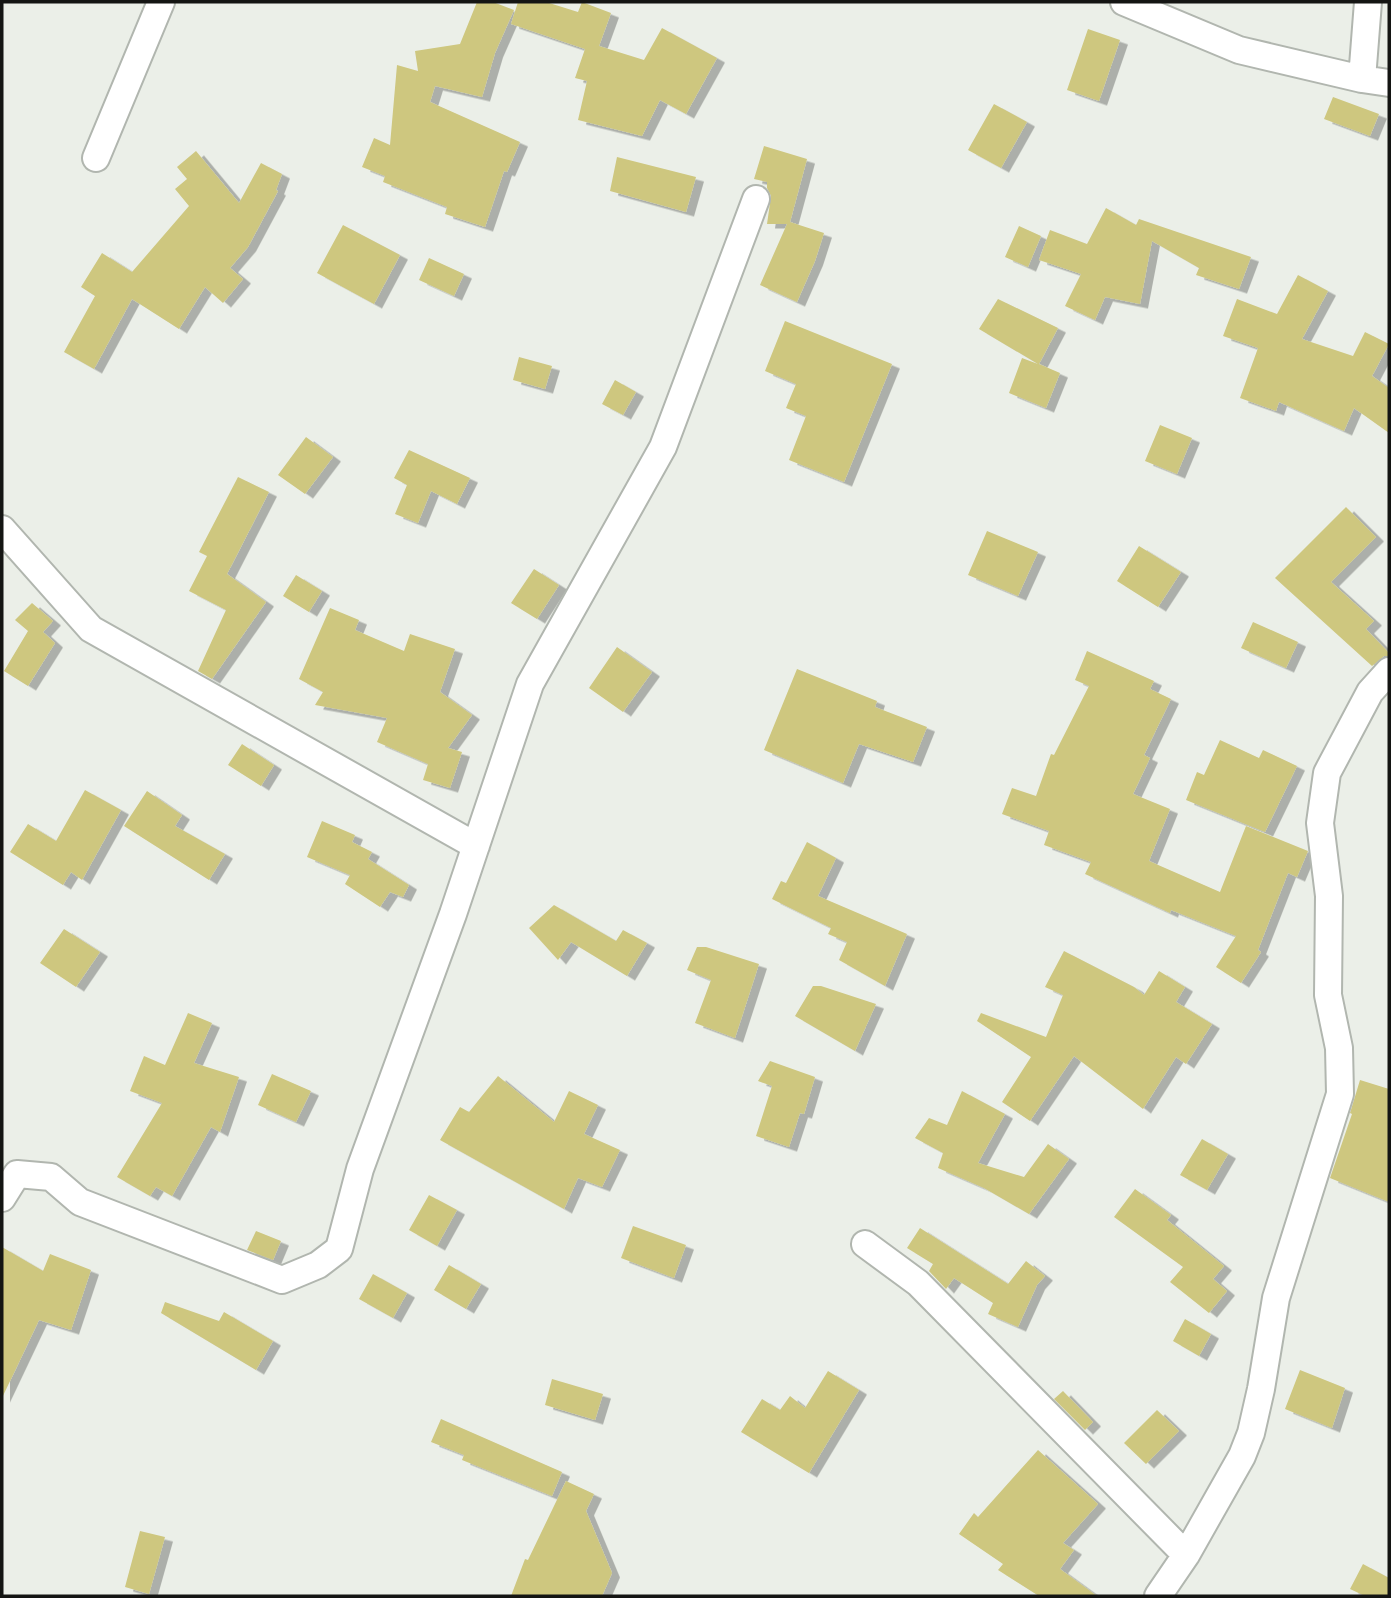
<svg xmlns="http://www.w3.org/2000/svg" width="1391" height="1598" viewBox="0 0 1391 1598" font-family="'Exo 2',sans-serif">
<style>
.building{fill:#cec77f;filter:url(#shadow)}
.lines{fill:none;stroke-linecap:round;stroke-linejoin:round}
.street-casing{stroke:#b1b6af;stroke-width:30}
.street{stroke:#fff;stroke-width:26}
</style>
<defs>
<filter id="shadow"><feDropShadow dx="8" dy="4.5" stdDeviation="0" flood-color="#0004"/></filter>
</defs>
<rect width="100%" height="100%" fill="#ebefe8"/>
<!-- building -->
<path class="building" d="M477,2h16l21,8 -19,43 -13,44 -47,-11 -5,16 90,40 -13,30 -3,-1 -19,56 -40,-13 2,-7 -64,-25 2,-6 -23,-9 12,-29 16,7 7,-80 21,6 -3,-20 45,-7z
M518,2h28l32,10 4,-10 29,11 -12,33 45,14 18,-32 55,30 -31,56 -26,-14 -18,36 -64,-16 9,-39 -12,-3 10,-29 -74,-25z
M1088,29l32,11 -21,61 -32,-11z
M1333,97l46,17 -9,22 -46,-17z
M994,104l33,18 -26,46 -33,-18z
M764,146l43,13 -17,63 34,11 -9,28 -18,41 -37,-17 27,-61h-20l4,-28 -4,-8v-6l-13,-3z
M196,151l43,52 22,-40 21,11 -6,16 2,1 -30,56 -18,21 13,11 -20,24 -18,-16 -26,42 -47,-30 -38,70 -30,-17 31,-56 -14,-9 21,-34 30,19 57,-66 -14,-17 12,-10 -10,-12z
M617,157l79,20 -10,35 -76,-21z
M1106,208l30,17 3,-6 112,38 -12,32 -43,-14 3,-7 -47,-27 -12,63 -35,-7 -10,23 -30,-14 16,-32 -42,-14 11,-30 37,14z
M343,225l57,30 -26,49 -57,-31z
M1019,226l22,10 -13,31 -23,-10z
M429,258l35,16 -10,22 -35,-16z
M1298,275l30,16 -26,48 51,17 12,-24 24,12 -17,32 17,12v45l-35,-25 -10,23 -65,-29 -3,9 -36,-13 18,-50 -35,-12 14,-37 40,15z
M998,299l60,29 -19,36 21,9 -14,35 -37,-15 13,-35 16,6 -59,-35z
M785,321l107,43 -48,118 -55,-22 17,-44 -20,-8 10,-24 -31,-13z
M519,357l33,9 -7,23 -32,-9z
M615,380l21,12 -13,23 -21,-11z
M1160,425l32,13 -15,36 -32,-13z
M306,437l27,20 -28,37 -27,-19z
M409,450l61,28 -13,26 -26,-13 -13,32 -23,-9 12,-29 -13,-7z
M238,477l31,15 -42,82 39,28 -54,77 -14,-8 28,-61 -37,-19 18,-35 -8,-4z
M1346,507l30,30 -45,45 43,39 -8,8 23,24v3h-5l-12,10 -97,-88z
M987,531l51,21 -20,44 -50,-21z
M1139,546l42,26 -23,35 -41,-26z
M534,569l25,16 -22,34 -26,-16z
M296,575l26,16 -13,21 -26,-16z
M32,603l21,18 -10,11 12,11 -27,43 -24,-15 24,-40 -13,-11z
M330,608l29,12 -4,10 49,21 6,-17 45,15 -15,43 32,23 -24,33 14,4 -12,36 -27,-8 5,-16 -51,-22 10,-24 -72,-13 8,-13 -24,-13z
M1253,622l45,20 -12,26 -45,-20z
M617,647l35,25 -29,40 -34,-24z
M1087,651l67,30 -4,8 21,10 -27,56 6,3 -17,36 37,15 -21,52 71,31 26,-66 62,25 -11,26 -9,-4 -30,77 3,2 -20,31 -25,-16 20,-31 -65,-26 -1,3 -85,-39 6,-12 -47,-17 5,-14 -47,-17 10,-26 24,8 15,-42 3,1 35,-69 -14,-6z
M797,669l80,32 -2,6 52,20 -14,35 -54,-18 -16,39 -79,-33z
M1220,740l39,18 4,-8 34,16 -32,66 -79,-32 11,-28 7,3z
M242,744l32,21 -13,21 -33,-21z
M85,790l36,20 -39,70 -11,-8 -8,13 -53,-33 18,-28 28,17z
M147,791l35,24 -7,11 50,28 -16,26 -85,-54z
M322,821l33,14 -3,7 20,10 -4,7 41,26 -6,12 -13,-5 -10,15 -35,-23 5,-9 -43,-18z
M807,842l29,16 -18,38 89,38 -22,52 -46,-26 8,-18 -19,-8 3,-6 -59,-29 9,-18 5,2z
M554,905l62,36 7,-11 24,13 -20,33 -56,-34 -13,18 -29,-32z
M64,929l36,23 -24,35 -36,-24z
M697,947h9l53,17 -24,74 -40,-15 16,-43 -24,-10z
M1064,951l70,36 10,8 15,-24 26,16 -9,15 36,22 -26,40 -10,-7 -33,52 -69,-53 -44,65 -28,-19 29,-45 -54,-36 4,-8 65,24 17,-42 -18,-8z
M813,986h8l55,18 -21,47 -60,-35z
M188,1013l24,10 -18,40 45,14 -19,55 -9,-5 -39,69 -16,-9 -6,9 -33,-19 45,-74 -32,-12 14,-35 21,9z
M770,1061l45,16 -11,37 -4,-1 -11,34 -33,-11 16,-50 -14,-5z
M272,1074l39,17 -15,31 -38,-17z
M498,1076l56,46 15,-31 29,14 -14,29 36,16 -18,37 -24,-9 -14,31 -124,-69 20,-33 9,5z
M1360,1080l29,9v113l-59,-24 22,-64 -2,-1z
M962,1091l43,23 -27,49 46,14 24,-33 21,15 -40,55 -45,-26 -46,-20 5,-15 -28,-15 14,-20 18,7z
M1202,1139l26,15 -21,36 -27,-15z
M1135,1189l36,26 -4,5 57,46 -11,13 14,12 -18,22 -39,-31 13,-15 -69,-50z
M429,1195l28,15 -20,36 -28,-16z
M633,1226l53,19 -12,33 -53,-20z
M920,1228l88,56 18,-23 19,15 -8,9 -19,42 -30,-13 5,-11 -39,-25 -8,11 -17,-18 4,-7 -26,-16z
M256,1231l25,10 -8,19 -26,-10z
M2,1247l41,24 7,-17 41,16 -20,60 -32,-10 -37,78z
M449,1265l32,19 -15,25 -32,-19z
M373,1274l34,19 -14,25 -34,-19z
M165,1302l54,19 5,-9 49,29 -17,29 -95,-57z
M1185,1319l26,15 -12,22 -26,-15z
M1300,1370l45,18 -13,40 -47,-19z
M828,1371l31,19 -50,83 -68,-41 21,-33 18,11 10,-14 15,12z
M552,1379l51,15 -8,26 -50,-15z
M1063,1391l30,31 -8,8 -31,-31z
M1157,1410l22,21 -33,33 -22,-21z
M441,1419l121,53 -10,24 -90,-36 2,-5 -33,-13z
M1038,1450l60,54 -35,39 11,7 -14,19 37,27h-58l-41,-26 5,-6 -44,-30 15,-21 4,4z
M566,1481l28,13 -8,17 26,62 -10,23h-91l14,-37 3,1z
M140,1531l25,6 -16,57 -24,-7z
M1363,1564l26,14v18h-24l-15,-7z"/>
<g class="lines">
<defs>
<path id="street" d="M1124,2l115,48 123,29 27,4
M1362,79l6,-77
M96,158l65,-156
M2,529l89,100 385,217
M2,1198l15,-24 34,3 29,25 202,78 36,-15 21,-16 21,-80 93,-255 77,-230 133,-237 93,-248
M865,1244l53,39 268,272
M1158,1596l28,-41 56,-99 9,-23 10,-44 15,-91 64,-204 -1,-46 -11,-53 1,-99 -9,-73 7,-50 43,-81 19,-21"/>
</defs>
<!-- street casing -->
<use href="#street" class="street-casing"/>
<!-- street -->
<use href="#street" class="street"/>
</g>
<!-- border -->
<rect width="1391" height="1598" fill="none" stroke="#141513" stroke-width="7"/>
</svg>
